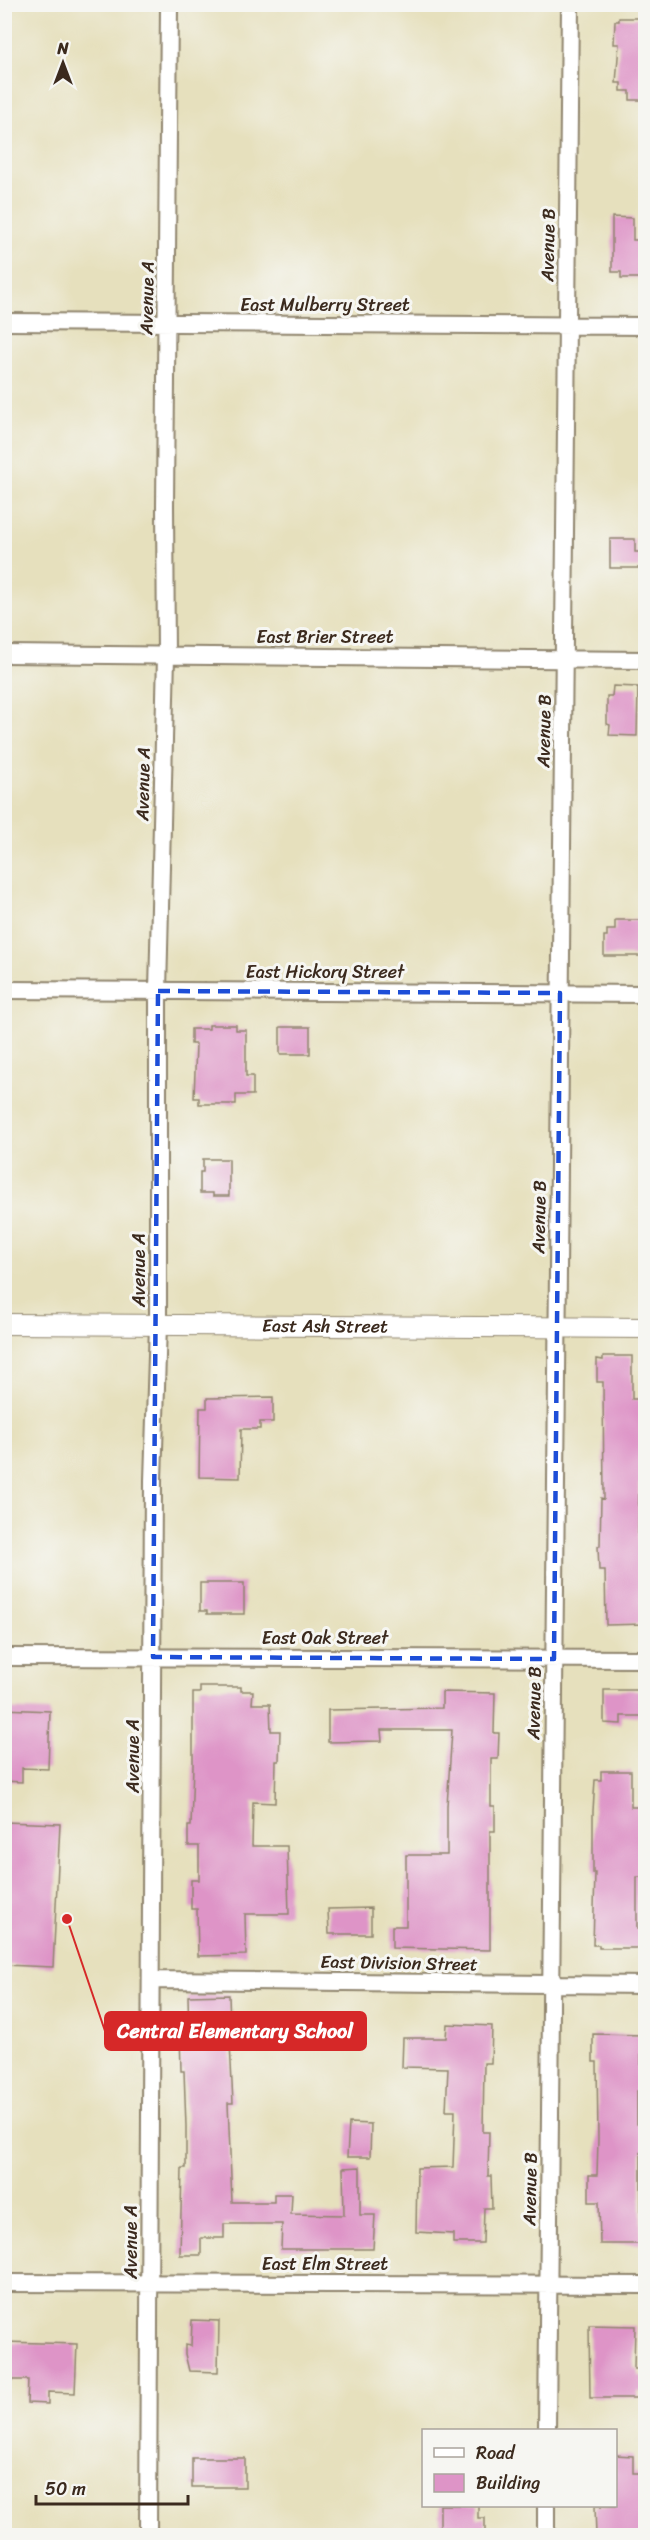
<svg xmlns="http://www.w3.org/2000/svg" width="650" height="2540" viewBox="0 0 650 2540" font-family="Sriracha,sans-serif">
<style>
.building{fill:#de94c7}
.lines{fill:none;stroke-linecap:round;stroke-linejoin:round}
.minor-casing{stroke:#90856e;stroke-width:20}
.tertiary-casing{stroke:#90856e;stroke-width:22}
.minor{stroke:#fff;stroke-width:16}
.tertiary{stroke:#fff;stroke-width:20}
.marked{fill:none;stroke:#1d4ed8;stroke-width:4.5;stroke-dasharray:12 8;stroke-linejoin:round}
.labels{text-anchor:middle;stroke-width:6;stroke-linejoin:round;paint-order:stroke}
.street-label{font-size:18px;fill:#3b2a1e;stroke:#f6f6f2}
.leader{fill:none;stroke:#d62828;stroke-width:2}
.callout-dot{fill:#d62828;stroke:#f6f6f2;stroke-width:2}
.callout{fill:#d62828;stroke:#d62828;stroke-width:2}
.callout-label{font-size:20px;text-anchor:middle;font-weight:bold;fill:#fff}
</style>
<rect width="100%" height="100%" fill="#f6f6f2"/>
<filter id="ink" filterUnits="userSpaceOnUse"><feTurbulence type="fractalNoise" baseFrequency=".0167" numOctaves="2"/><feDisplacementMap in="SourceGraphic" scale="12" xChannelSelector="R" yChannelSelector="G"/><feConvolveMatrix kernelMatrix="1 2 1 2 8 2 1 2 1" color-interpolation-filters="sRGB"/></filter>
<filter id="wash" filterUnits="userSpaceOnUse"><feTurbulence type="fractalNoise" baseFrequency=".008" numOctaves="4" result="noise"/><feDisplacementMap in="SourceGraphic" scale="24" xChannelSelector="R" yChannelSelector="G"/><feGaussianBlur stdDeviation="1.35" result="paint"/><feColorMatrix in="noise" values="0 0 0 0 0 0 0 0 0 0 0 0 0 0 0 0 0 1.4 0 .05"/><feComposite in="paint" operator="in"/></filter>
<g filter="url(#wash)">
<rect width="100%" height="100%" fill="#e6e0bd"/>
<g id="blocks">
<!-- building -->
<path class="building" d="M619,18h26v82h-15v-9h-9v-8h-5l3,-39h-5l1,-23h4z
M612,217l21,1v22h8l-1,38h-19v-6h-9z
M610,539h25v13h5v16h-30z
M613,686l25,1 -1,49 -28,-1 1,-10 -3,-1v-28h5z
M615,920h30v36h-41v-20h3v-6h8z
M209,1025h27v5h10v46h7v19h-17v9h-37v-6h-5l2,-54h-5v-15h18z
M280,1027h30v27h-30z
M203,1159h26v37h-16v-3h-13v-21h3z
M603,1356h29v43h13v16h-3l1,69h-4l-1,61h7v79l-39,1 -1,-55h-6l-1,-24h2l1,-48 3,1 -1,-114v-3h-6v-23l6,1z
M273,1397v25h-13v7h-19l-1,49 -41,-1 1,-69h7v-10z
M200,1583h44v31h-37v-3h-7z
M200,1687h41v4h12l-1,13h18l1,27h9l-1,30h-3l-1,42 -22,-1 -1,44h35l2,68h-44l1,41 -48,1 -1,-47h-6v-29h8v-34h-11v-20h3l2,-61v-72h7z
M604,1690h39l-1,26h-21v8l-17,-1z
M442,1692l53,1 -1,40h5l-1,26h-7v47h4v25h-5v119l-98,-2v-22h14v-71h41v-49l5,-76h-71l1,11 -54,1v-32l114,-2z
M4,1709l46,2 -2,58 -26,-1v14l-18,-1z
M601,1771h30v36h13v70h-7v52h8v19h-46v-3h-6l2,-72h-2v-62l2,-31h6z
M4,1822l56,2 -7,143 -49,-2z
M371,1908v26h-42l-1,-25z
M229,1995l1,31 35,-1 1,16 -36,2 3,60h-5l4,99h42v-8h18l-1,20 53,1 -1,-47 17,-1v48h15l-2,34h-92l1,-25h-58v14h-23v17h-21l2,-87h4v-42l-2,-55h-3l-1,-38h9l-1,-37z
M447,2024l45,2 -1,37h-7l-1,69h6l-1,44h3l1,32h-8l-1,35h-30v-9l-37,-2 1,-64 36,-1 2,-56h-9l2,-43 -46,-1 1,-29h43z
M593,2034l52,1 -1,17h-3v39h-4v33h8l-1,28h-3v92h-41l-1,-42h-10v-27h8l1,-36 -1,-77h-4z
M349,2123l22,1 -1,33h-23z
M192,2320l27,1 -1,51 -29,-1 -4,-17v-9l6,1z
M589,2325l46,1 -1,43h4v7h6v16h-6v6h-48z
M4,2342l73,2 -2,49 -27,-1v12l-21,-1 1,-23h-24z
M615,2455l18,1v17h9l-1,33h3l1,29h-49l-1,-29h20z
M192,2458h53v29h-53z
M440,2505h38v13h7v17h-45z"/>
</g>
</g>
<g filter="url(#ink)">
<use href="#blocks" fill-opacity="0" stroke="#90856e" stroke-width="1.5"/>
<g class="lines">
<defs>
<path id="minor" d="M4,322l642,4
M4,654l642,6
M4,990l642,4
M4,1657l642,2
M152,1980l494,5
M4,2283l642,2
M547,2430l23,-2426
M148,2536l5,-1056 5,-155v-334l8,-335 -1,-150 4,-502
M546,2536v-30"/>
<g id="tertiary">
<path id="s1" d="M4,1324l642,4"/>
</g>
</defs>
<!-- minor casing -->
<use href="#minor" class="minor-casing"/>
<!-- tertiary casing -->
<use href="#tertiary" class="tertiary-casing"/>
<!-- minor -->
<use href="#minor" class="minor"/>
<!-- tertiary -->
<use href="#tertiary" class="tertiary"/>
</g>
</g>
<!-- marked area -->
<path class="marked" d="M158,991l402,2 -6,666 -401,-2z"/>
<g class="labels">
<!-- street labels -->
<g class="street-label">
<text transform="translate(548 245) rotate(-89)" y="6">Avenue B</text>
<text transform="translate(147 298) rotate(-89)" y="6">Avenue A</text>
<text x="325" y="311">East Mulberry Street</text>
<text x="325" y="643">East Brier Street</text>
<text transform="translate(544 731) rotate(-89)" y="6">Avenue B</text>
<text transform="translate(143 784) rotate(-89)" y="6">Avenue A</text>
<text x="325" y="978">East Hickory Street</text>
<text transform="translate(539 1217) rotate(-89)" y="6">Avenue B</text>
<text transform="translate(139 1270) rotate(-90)" y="6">Avenue A</text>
<text dy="6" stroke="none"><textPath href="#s1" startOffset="321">East Ash Street</textPath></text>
<text x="325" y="1644">East Oak Street</text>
<text transform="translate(534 1703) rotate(-89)" y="6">Avenue B</text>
<text transform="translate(133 1756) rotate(-90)" y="6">Avenue A</text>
<text transform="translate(399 1963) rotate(1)" y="6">East Division Street</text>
<text transform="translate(530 2189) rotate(-89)" y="6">Avenue B</text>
<text transform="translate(131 2242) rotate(-90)" y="6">Avenue A</text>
<text x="325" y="2270">East Elm Street</text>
</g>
</g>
<!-- callouts -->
<path class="leader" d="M67 1919L105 2031"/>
<circle class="callout-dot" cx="67" cy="1919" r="6"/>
<rect class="callout" x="105" y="2012" width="261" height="38" rx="6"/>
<g class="callout-label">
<text x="235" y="2038">Central Elementary School</text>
</g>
<!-- margin -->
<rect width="650" height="2540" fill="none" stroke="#f6f6f2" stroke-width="24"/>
<!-- legend -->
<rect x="422" y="2429" width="195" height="78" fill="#f6f6f2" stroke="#aba49d" stroke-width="1.5"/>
<rect x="434" y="2448" width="30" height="9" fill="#ffffff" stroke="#aba49d" stroke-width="1.5"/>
<text x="476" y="2459" font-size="18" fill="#3b2a1e">Road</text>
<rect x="434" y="2474" width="30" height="18" fill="#de94c7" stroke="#aba49d" stroke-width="1.5"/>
<text x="476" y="2489" font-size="18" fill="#3b2a1e">Building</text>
<!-- north arrow -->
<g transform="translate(63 63)" stroke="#f6f6f2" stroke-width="4.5" paint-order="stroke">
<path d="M0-4.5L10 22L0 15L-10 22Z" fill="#3b2a1e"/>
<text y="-9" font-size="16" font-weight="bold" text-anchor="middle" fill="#3b2a1e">N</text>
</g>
<!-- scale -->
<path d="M36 2495v9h152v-9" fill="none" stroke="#3b2a1e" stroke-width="3"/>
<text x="45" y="2495" font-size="18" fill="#3b2a1e" stroke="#f6f6f2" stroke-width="4.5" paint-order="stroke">50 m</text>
</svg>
